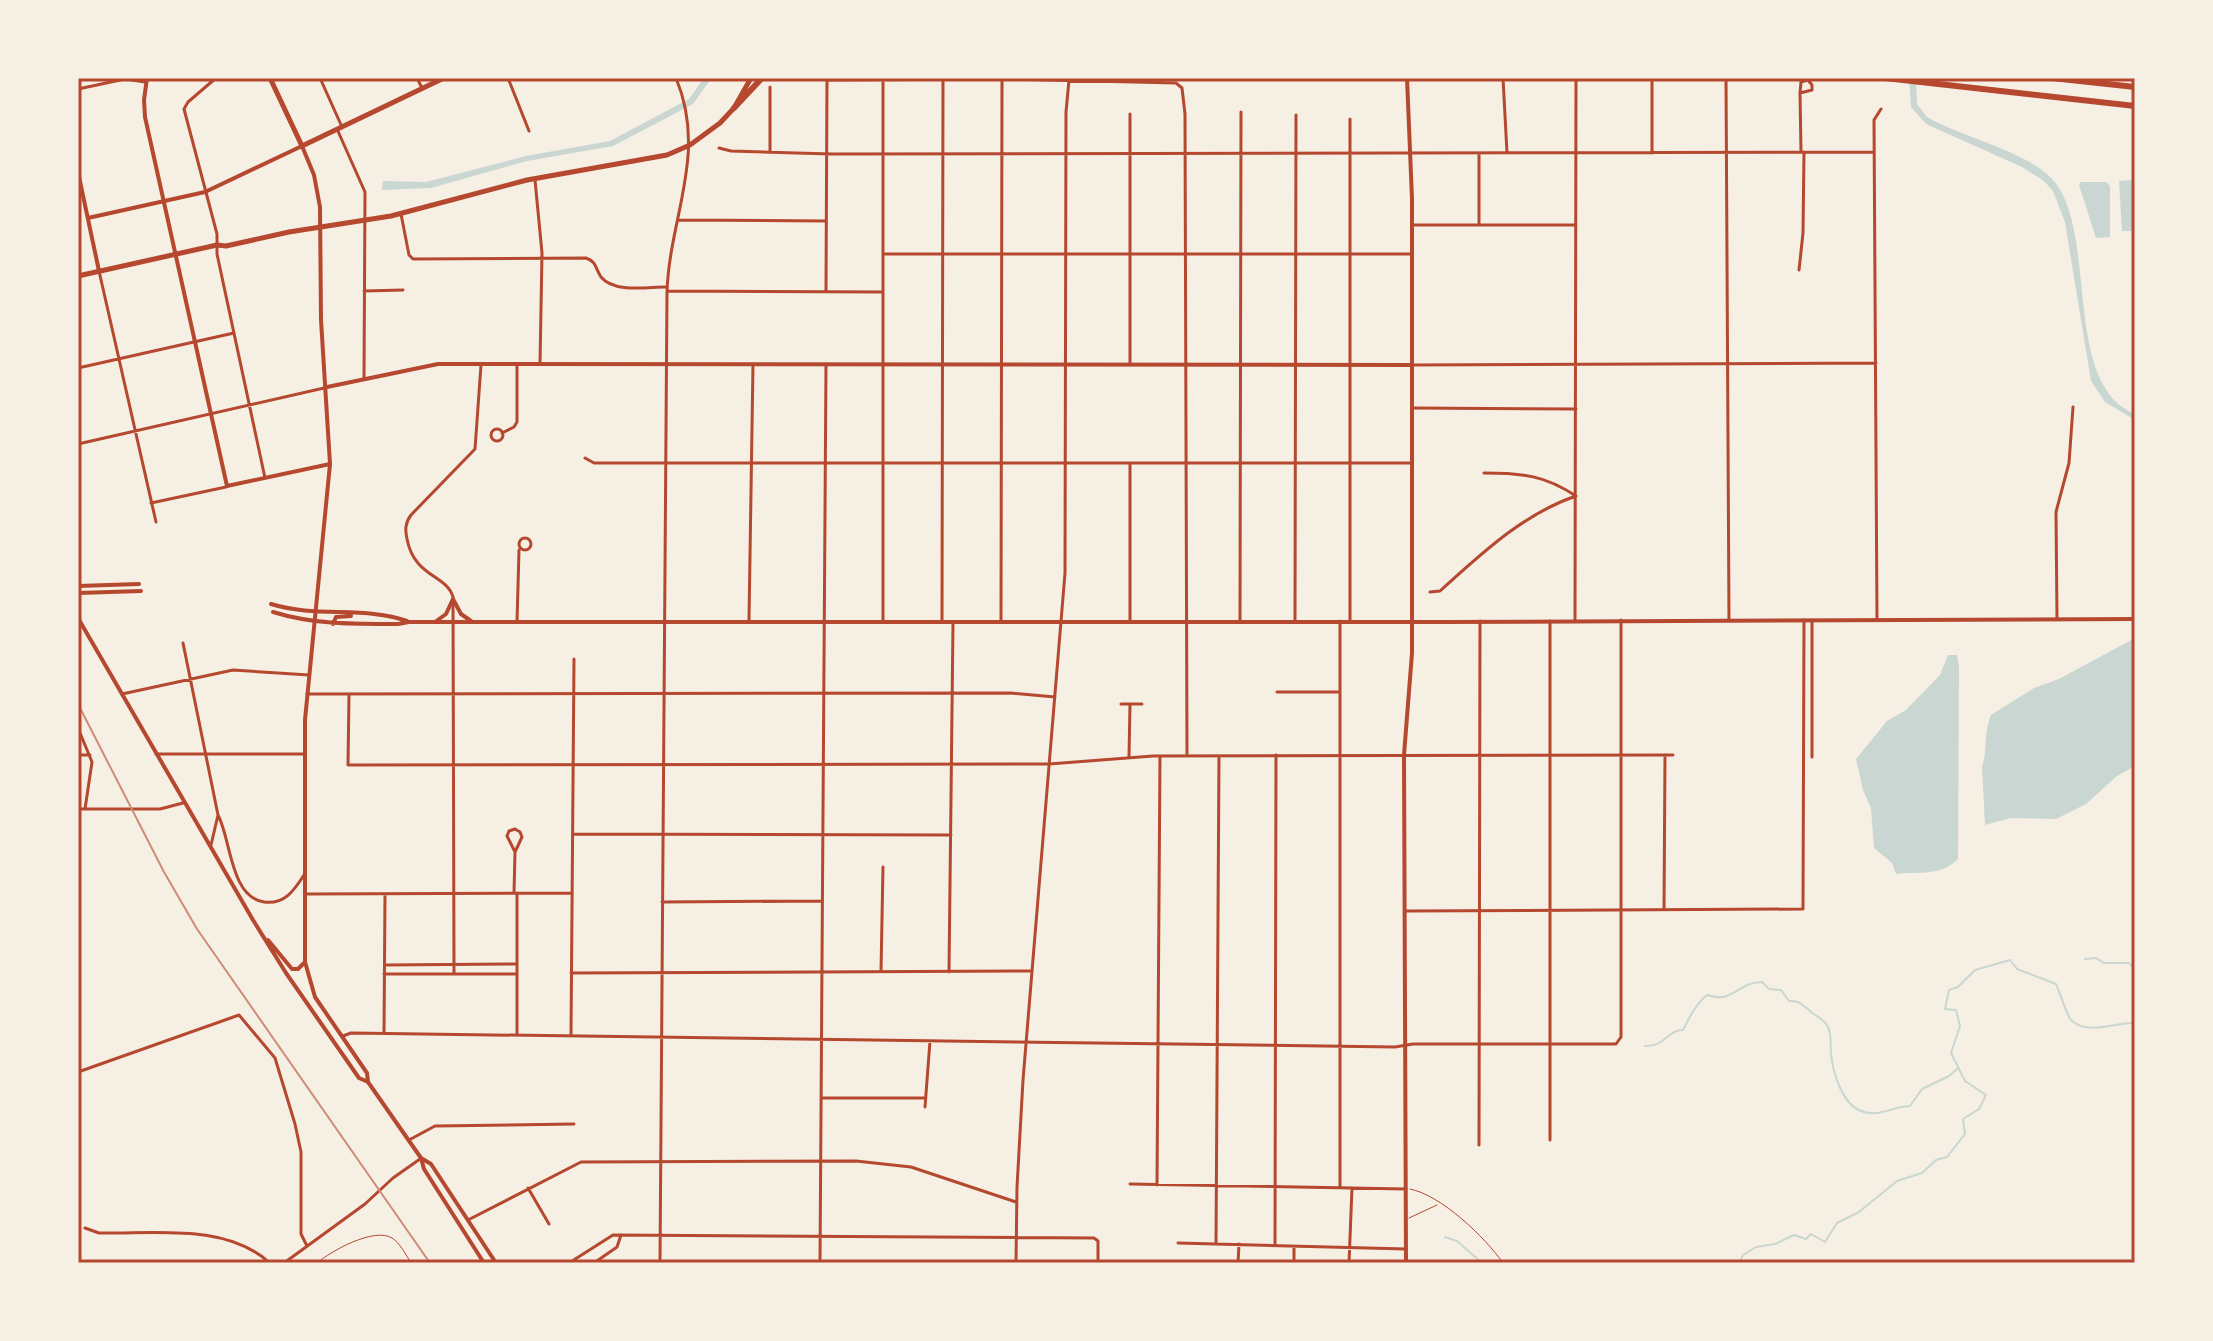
<svg xmlns="http://www.w3.org/2000/svg" width="2213" height="1341" viewBox="0 0 2213 1341" font-family="'Public Sans',sans-serif">
<style>
.water{fill:#c9d6d2}
.lines{fill:none;stroke-linecap:round;stroke-linejoin:round}
.stream{stroke:#c9d6d2;stroke-width:2}
.service{stroke:#b5482f;stroke-width:1}
.minor{stroke:#b5482f;stroke-width:3}
.tertiary{stroke:#b5482f;stroke-width:4}
.secondary{stroke:#b5482f;stroke-width:4}
.primary{stroke:#b5482f;stroke-width:4}
.trunk{stroke:#b5482f;stroke-width:5}
.motorway{stroke:#b5482f;stroke-width:6}
.rail{stroke:#cf8b77;stroke-width:2}
.neatline{fill:none;stroke:#b5482f;stroke-width:3}
</style>
<rect width="100%" height="100%" fill="#f6efe4"/>
<!-- water -->
<path class="water" d="M704,78h10l-1,3 -3,-1 -17,24 -80,42 -86,15 -96,27 -49,2 1,-9 43,1 100,-26 84,-15 79,-42z
M1909,78h7l1,26 10,13c35,21 107,35 130,68 40,57 6,200 78,229v6l-30,-18 -14,-21 -26,-159 -12,-31 -9,-10 -22,-14 -96,-43 -15,-17z
M2133,180v51h-11l-3,-50z
M2080,182h26l4,4v51l-14,1 -17,-53z
M2135,638v128l-18,10 -31,28 -30,15 -45,-1 -26,7 -3,-59c6,-14 1,-32 9,-51l43,-27 25,-9z
M1948,655h9l2,12 -1,192c-18,18 -39,12 -62,15l-4,-11 -18,-15 -3,-40 -8,-18 -7,-31 31,-38 19,-11 34,-35z"/>
<g class="lines">
<!-- stream -->
<path class="stream" d="M2085,959l11,-1 8,5h25l6,6
M1645,1046c22,0 22,-16 38,-16 6,-12 13,-26 24,-35 27,9 30,-13 55,-13l7,7 12,1 8,11c9,-1 14,4 21,10 6,6 15,8 18,16 4,9 2,17 3,25 1,19 11,52 30,59 18,7 32,-5 49,-5l12,-17 27,-13 9,-8
M1445,1237l12,4 25,22
M1739,1263l4,-8 13,-8 19,-3 19,-9 12,4 5,-5 14,8 12,-19 22,-11 38,-31 25,-8 14,-13 11,-3 18,-23 -2,-15 16,-10 7,-14 -21,-14 -14,-28 9,-27 -4,-16 -11,-1 4,-19 9,-3 17,-17 35,-10 7,9 39,15c3,6 11,32 15,36 16,16 45,2 64,3"/>
<!-- service -->
<path class="service" d="M1410,1189c31,6 75,48 93,74
M1409,1218l28,-13
M317,1263c14,-12 57,-36 75,-25 8,5 14,17 19,25"/>
<!-- minor -->
<path class="minor" d="M216,78l-28,24 -4,7 33,125v20l48,224
M320,78l22,49
M417,78l5,10
M508,78l21,53
M1503,78l4,75
M1652,78v75
M1726,78l3,542
M827,80l175,-1 174,4 6,5 3,26 2,640
M1808,80l4,5v5l-12,3 1,-11z
M78,89l47,-10 20,3
M1800,93l1,59
M337,129l28,63 -1,187
M719,148l12,3 100,3 1043,-2
M770,152v-65
M1479,153v72
M535,180l7,73 -2,111
M401,214l8,41 4,4 173,-1c11,4 9,10 15,19 13,16 46,10 64,10
M678,220l148,1
M1412,225h164
M883,254h528
M1799,270l4,-37 1,-81
M99,271l57,251
M364,291l39,-1
M667,291l216,1
M826,291l1,-212
M1130,364v-250
M1412,365l464,-2
M78,368l156,-35
M1412,408l164,1
M491 435a6 6 0 1 1 12 0a6 6 0 1 1-12 0Z
M502,433l12,-6 3,-5v-58
M78,444l246,-56
M585,458l9,5h818
M1130,463v158
M1484,473c38,0 60,2 92,23
M151,503l75,-16
M519 544a6 6 0 1 1 12 0a6 6 0 1 1-12 0Z
M1430,592l10,-1c41,-37 83,-77 136,-95
M2057,619l-1,-107 13,-49 4,-56
M749,620l4,-256
M1877,620l-3,-500 7,-11
M1240,621l1,-509
M1295,621l1,-506
M1340,621v567
M1350,621v-502
M1575,621l1,-543
M517,622l2,-72
M883,622v-544
M942,622l1,-543
M1001,622l1,-544
M183,643l35,172 -7,30
M1277,692h63
M122,694l111,-24 76,5
M307,694l704,-1 44,4
M349,694l-1,71 701,-1 104,-8 520,-1
M1121,704h21
M78,728l14,34 -7,47
M156,754h148
M78,755h12
M1129,757l1,-53
M1812,757v-137
M78,809h82l23,-6
M218,815c13,24 12,82 46,87 21,3 31,-13 40,-27
M573,834l378,1
M514,893l1,-41 7,-15 -2,-5 -5,-3 -6,2 -2,5 8,16
M305,894l266,-1
M662,902l160,-1
M1664,910l1,-155
M1405,911l398,-2 1,-289
M385,965l132,-1
M881,971l2,-104
M949,972l4,-349
M571,973l460,-2
M384,974h132
M454,974l-1,-377c-6,-22 -39,-20 -46,-58 -2,-9 -2,-16 4,-24l64,-66 6,-84
M384,1033l1,-139
M517,1033v-140
M571,1035l3,-376
M343,1036l8,-3 1044,14 18,-3h203l5,-7v-417
M78,1072l161,-57 36,43 20,66 6,28v82l6,12
M821,1098h105
M925,1107l5,-66
M409,1140l26,-14 139,-2
M1550,1140v-519
M1479,1145l1,-524
M1130,1184l276,5
M1157,1185l3,-429
M528,1188l21,36
M468,1220l113,-58 275,-1 55,6 105,35
M85,1228l14,5c56,1 127,-10 171,30
M1178,1243l228,6
M1216,1244l3,-488
M1275,1245l1,-490
M284,1263l81,-59 28,-26 27,-19
M569,1263l44,-28 481,3 4,3v22
M594,1263l23,-16 4,-12
M660,1263l7,-970c2,-76 41,-138 9,-215
M820,1263l6,-899
M1016,1263l1,-76 6,-107 42,-507 1,-461 3,-32
M1238,1263l1,-19
M1294,1263v-17
M1349,1263l3,-75"/>
<!-- tertiary -->
<path class="tertiary" d="M147,78l-3,22 1,17 82,369 103,-22
M78,172l21,99
M88,218l117,-26 97,-46
M327,387l111,-23 974,1"/>
<!-- secondary -->
<path class="secondary" d="M78,586l61,-2
M78,593l63,-2
M453,599l8,15 10,7
M271,604c45,14 95,2 136,17
M273,612c42,13 82,12 125,12l11,-2h1034l692,-3
M435,622l11,-8 7,-15
M333,624l3,-7 15,-1
M1406,1263l-2,-508 8,-102v-454l-5,-121"/>
<!-- primary -->
<path class="primary" d="M302,146l12,29 6,32 1,113 9,144 -25,256v242l10,35 52,76 1,9
M78,618l175,302 33,53 73,105 9,4 53,76 3,11 60,94
M268,940l24,29h6l7,-7
M421,1158l10,6 65,99"/>
<!-- trunk -->
<path class="trunk" d="M270,78l32,68 142,-68
M78,276l139,-31 9,1 63,-14 102,-16 136,-36 140,-25 23,-10 30,-22 14,-15 17,-30"/>
<!-- motorway -->
<path class="motorway" d="M1885,78l250,28
M2052,78l83,9
M734,108l28,-30"/>
<!-- rail -->
<path class="rail" d="M78,704l86,168 33,57 233,334"/>
</g>
<!-- border -->
<rect width="2213" height="1341" fill="none" stroke="#f6efe4" stroke-width="160"/>
<rect x="80" y="80" width="2053" height="1181" class="neatline"/>
</svg>
